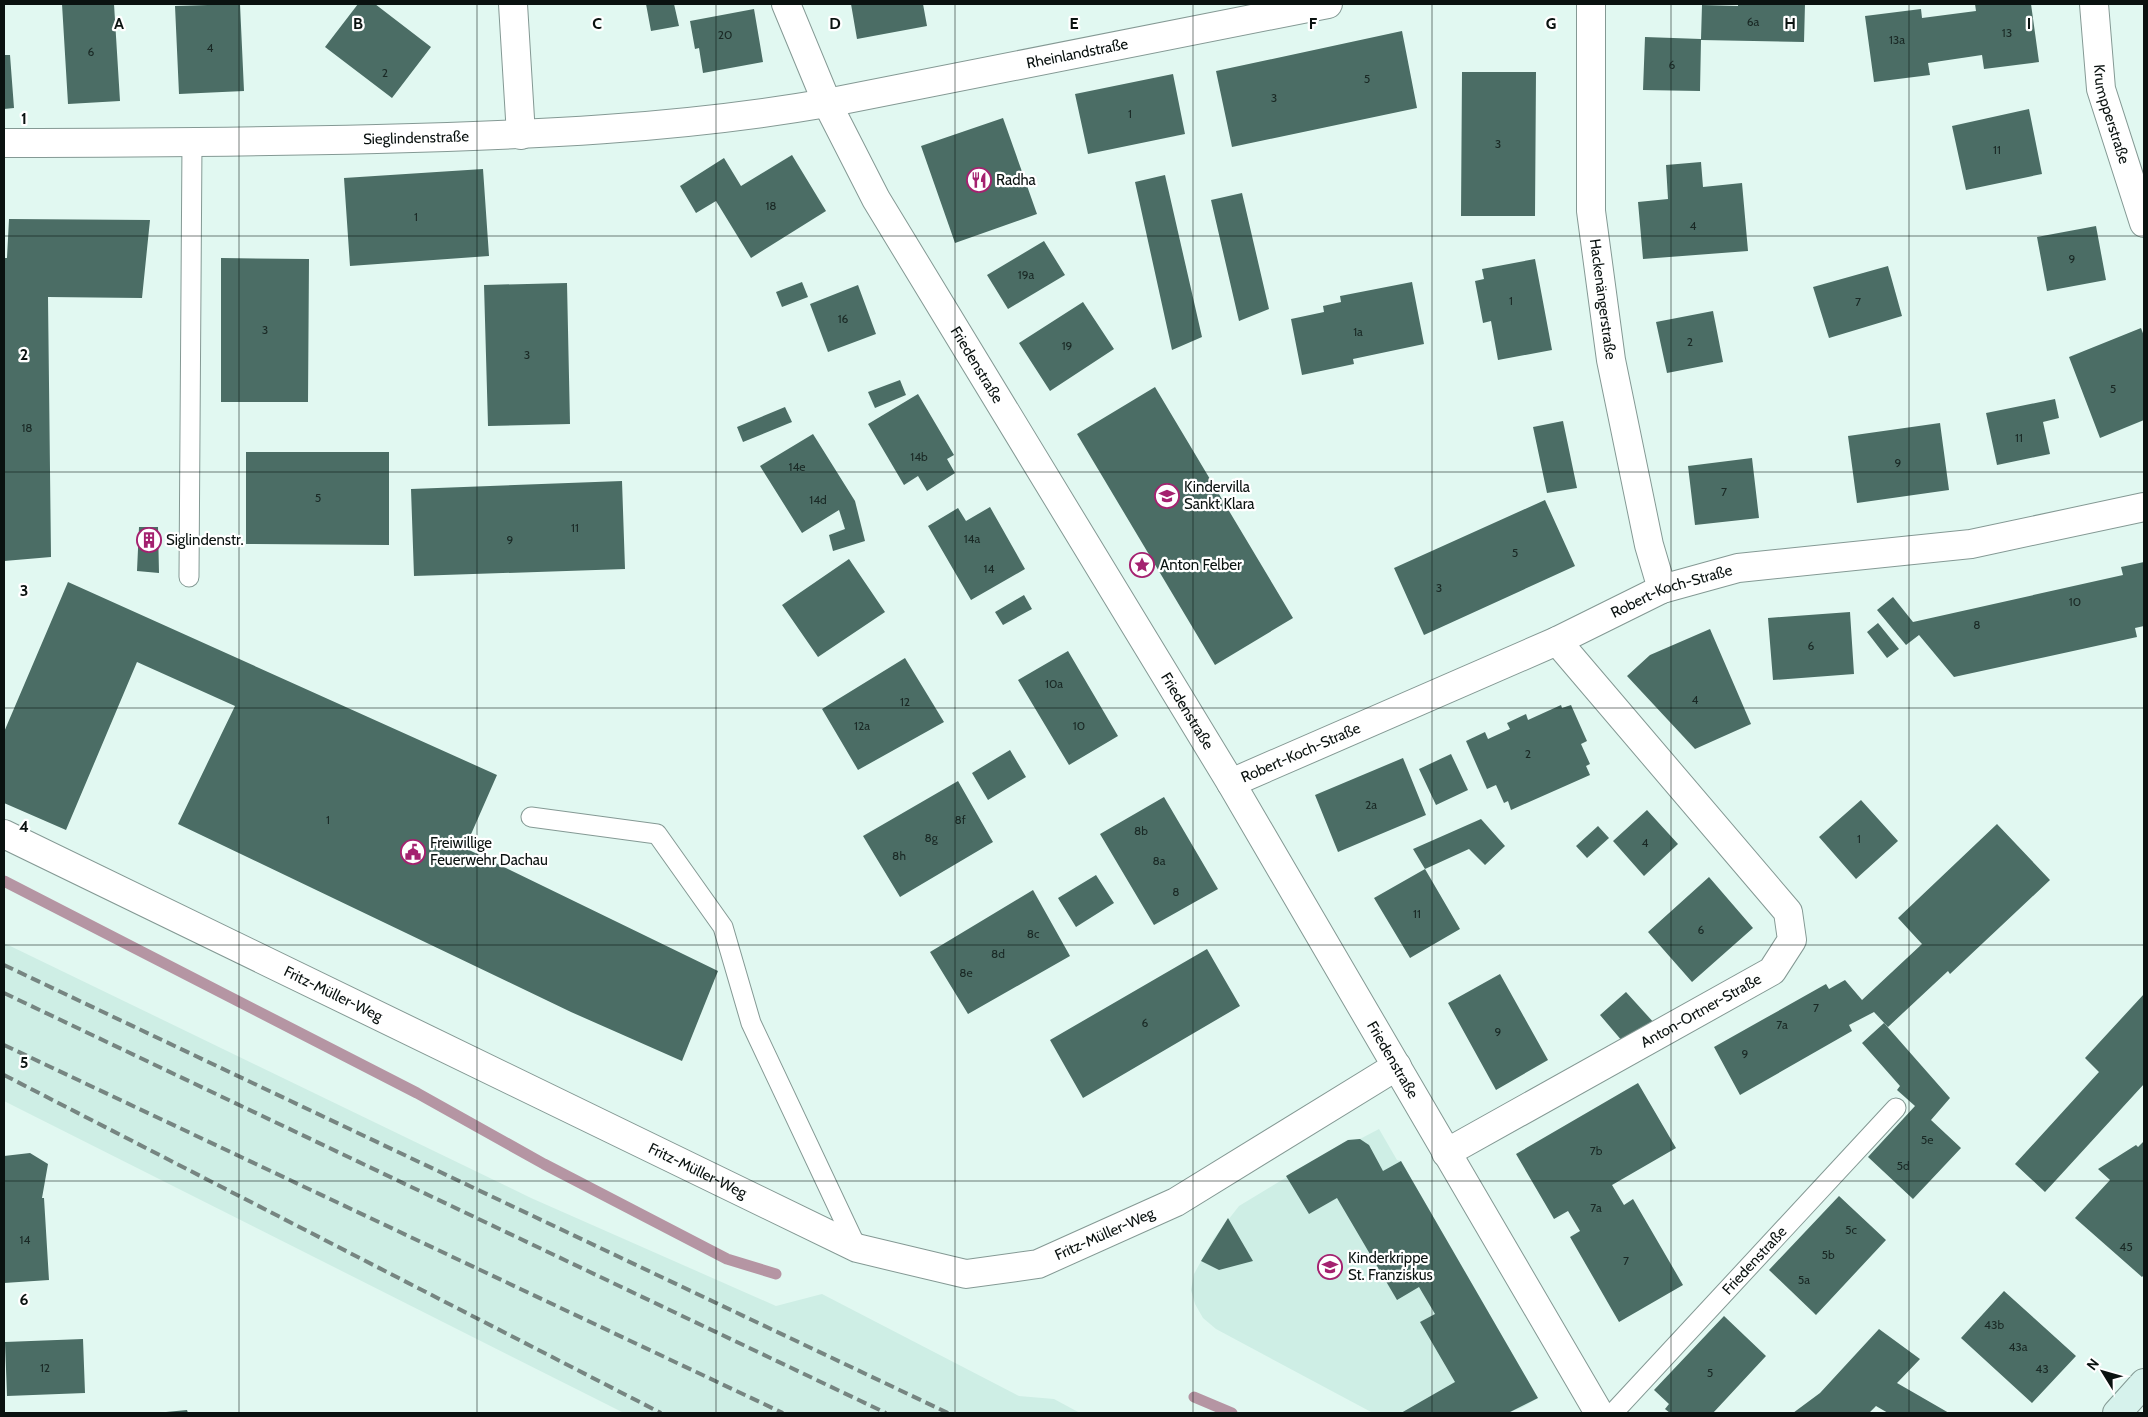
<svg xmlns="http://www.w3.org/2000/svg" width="2148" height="1417" viewBox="0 0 2148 1417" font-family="Cabin,sans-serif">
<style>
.built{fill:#ceeee5}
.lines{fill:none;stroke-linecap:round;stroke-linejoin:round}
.stream{stroke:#b595a3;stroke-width:11}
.building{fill:#4b6d65}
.service-casing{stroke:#849994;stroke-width:21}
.minor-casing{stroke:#849994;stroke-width:30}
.secondary-casing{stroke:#849994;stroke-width:30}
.service{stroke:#fff;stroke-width:19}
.minor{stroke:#fff;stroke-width:28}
.secondary{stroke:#d6f2ec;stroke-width:28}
.rail{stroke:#768581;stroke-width:4;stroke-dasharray:10 5;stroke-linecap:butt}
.grid{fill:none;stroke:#0a1210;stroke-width:1;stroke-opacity:0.55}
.labels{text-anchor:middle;stroke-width:4.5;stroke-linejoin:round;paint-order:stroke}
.number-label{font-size:12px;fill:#1a2925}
.street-label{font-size:15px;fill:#0a1210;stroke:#fff}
.poi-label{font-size:15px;fill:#0a1210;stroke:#fff;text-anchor:start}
.grid-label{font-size:16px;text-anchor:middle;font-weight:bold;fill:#0a1210;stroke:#fff;stroke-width:4.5;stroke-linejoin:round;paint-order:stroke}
</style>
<rect width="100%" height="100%" fill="#e1f8f1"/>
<!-- built -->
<path class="built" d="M4,943l527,255 245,108 46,-12 197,102 35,3 26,14h-456l-620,-312z
M1379,1129l18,31 4,1 137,237 -15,9 -15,6h-135l-157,-84 -13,-11 -8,-14 -4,-14 3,-16 20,-36 25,-32 109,-66 12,-1z"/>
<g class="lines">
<!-- stream -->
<path class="stream" d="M4,881l413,212 127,71 183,95 49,15
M1194,1397l38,16"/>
</g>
<!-- building -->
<path class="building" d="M62,4h52l6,97 -52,3z
M240,4l4,87 -65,3 -4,-88z
M358,4h17l56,43 -39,51 -67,-51z
M646,4h28l5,22 -28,5z
M851,4h72l4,22 -70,13z
M1738,4h67l-1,38 -103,-2 -1,51 -57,-1 2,-53 56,2 1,-34 36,1z
M1975,4h56l8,58 -55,7 -2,-14 -54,8 2,12 -56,7 -9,-66 56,-7 1,9 54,-7z
M754,9l9,53 -60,11 -4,-25 -4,1 -5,-28z
M1402,31l15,77 -185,39 -16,-76z
M4,55h6l4,53 -10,1z
M1462,72h74l-1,144h-74z
M1173,74l12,60 -97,20 -13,-60z
M2029,109l13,65 -76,16 -14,-64z
M1003,118l34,96 -82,29 -34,-97z
M792,155l34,56 -75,47 -35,-57 -20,12 -16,-27 44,-28 17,28z
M1701,162l2,25 39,-4 6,68 -105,8 -5,-57 30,-3 -2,-34z
M483,169l6,87 -139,10 -6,-88z
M1165,175l37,162 -30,13 -37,-168z
M1242,193l27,116 -30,12 -28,-121z
M9,219l141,1 -8,78 -94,-1 3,260 -47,4v-303h3z
M2096,226l10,54 -59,11 -10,-54z
M1044,241l21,34 -57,34 -21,-34z
M221,258l88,1 -1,143h-87z
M1535,259l17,91 -54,10 -7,-39 -8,2 -8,-42 9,-2 -2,-10z
M1888,266l14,50 -73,22 -16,-51z
M802,282l6,15 -26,10 -6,-15z
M1412,282l12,62 -71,15 1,5 -52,11 -11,-56 33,-7 -1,-6 18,-4 -1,-6z
M567,283l3,141 -82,2 -4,-141z
M858,285l18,49 -48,18 -18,-48z
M1083,302l31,47 -64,42 -31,-48z
M1713,311l10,51 -56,11 -11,-51z
M2141,328l3,8v84l-44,18 -31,-81z
M900,380l6,15 -31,13 -7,-16z
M1155,387l138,231 -78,47 -138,-231z
M918,394l36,61 -7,4 8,14 -28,18 -9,-15 -14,9 -36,-61z
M2055,399l4,19 -16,4 7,32 -53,11 -11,-52z
M785,407l7,15 -49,20 -6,-15z
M1563,421l14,67 -30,5 -14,-66z
M1940,423l9,67 -92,13 -9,-67z
M813,434l42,67 10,40 -32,10 -4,-16 16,-6 -6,-19 -37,23 -42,-67z
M246,452h143v93l-143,-1z
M1752,458l7,60 -64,7 -7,-59z
M622,481l3,88 -211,7 -3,-87z
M1545,500l30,66 -151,69 -30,-67z
M990,507l35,62 -54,31 -43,-74 30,-18 8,13z
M139,527h19l1,46 -22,-2z
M849,559l36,53 -67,45 -36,-52z
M2144,562v64l-9,2 2,9 -183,40 -35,-42 -13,10 -29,-35 16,-13 20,25 210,-47 -2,-8z
M68,582l429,193 -32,73 253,123 -36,90 -111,-49 -393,-188 57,-118 -98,-44 -71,168 -62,-27v-71z
M1024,595l8,14 -29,16 -8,-13z
M1850,612l4,62 -81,6 -5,-62z
M1878,623l21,26 -12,9 -20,-26z
M1710,629l41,95 -56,25 -68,-73 23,-21z
M1068,651l50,85 -49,29 -51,-85z
M905,658l39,64 -86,48 -36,-61z
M1561,705l1,3 9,-3 16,36 -6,3 9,20 -4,2 4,9 -79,35 -3,-9 -4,2 -8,-18 -9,4 -21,-48 19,-9 3,7 22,-10 -3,-6 19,-9 2,6z
M1010,750l16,27 -38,23 -16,-27z
M1451,754l17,36 -32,15 -17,-36z
M1403,758l23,57 -88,37 -23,-57z
M958,781l35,61 -93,55 -37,-61z
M1164,797l54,92 -64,36 -54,-91z
M1861,800l37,41 -42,38 -37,-42z
M1647,810l31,34 -34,32 -31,-35z
M1481,819l24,27 -20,19 -16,-16 -44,20 -12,-20z
M1997,824l53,56 -100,94 -2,-3 -60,56 -14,-15 -25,13 3,6 -112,64 -26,-48 112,-63 3,5 16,-9 17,20 60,-56 -24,-26z
M1598,826l11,12 -22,20 -11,-12z
M1425,869l35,60 -50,29 -36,-60z
M1096,875l18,28 -38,24 -18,-29z
M1709,877l44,51 -61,54 -44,-50z
M1033,890l37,66 -102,58 -38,-62z
M1207,949l33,57 -157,92 -33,-58z
M1500,974l48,86 -52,30 -48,-87z
M1626,992l29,32 -32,18 -23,-27z
M2144,994v90l-99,108 -30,-28 84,-92 -14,-14z
M1884,1023l66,75 -19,22 30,28 -48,51 -45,-42 47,-51 -18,-16 3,-4 -38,-43z
M1638,1083l38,65 -64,37 12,20 9,-6 50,86 -64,37 -49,-85 10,-6 -12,-20 -14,8 -38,-65z
M1360,1139l9,6 14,26 18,-10 137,237 -30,15h-107l54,-31 -35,-60 15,-8 -16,-27 -22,13 -60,-102 -28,16 -23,-38 62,-36z
M2144,1141v134l-2,2 -67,-59 35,-38 -12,-11 38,-24 2,2z
M30,1153l18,11 -6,34h2l5,82 -45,3v-127z
M1839,1196l47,44 -70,75 -47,-45z
M1228,1218l25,43 -34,9 -18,-9z
M2004,1291l72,65 -44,47 -71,-65z
M1724,1316l42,40 -53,57h-43l-5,-4 4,-5 -15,-14z
M1879,1329l41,30 -23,24 52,30h-61l-12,-7 -7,7h-76l27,-20z
M83,1339l2,54 -78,3 -2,-54z
M187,1410l1,3h-22v-1z"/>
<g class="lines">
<defs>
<g id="service">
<path d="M189,577l3,-434"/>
<path d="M531,817l126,17 66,93 28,96 106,225"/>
<path id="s1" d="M1613,1413l283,-305"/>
</g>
<g id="minor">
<path d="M513,4l8,131"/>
<path id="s2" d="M786,4l41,99 49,96 355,584 368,630"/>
<path id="s3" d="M1591,4v207l20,149 38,185 13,44"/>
<path id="s4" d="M2094,4l7,85 43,134"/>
<path id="s5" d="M4,143c124,0 249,-1 373,-4 152,-4 300,-10 450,-36l501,-99"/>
<path id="s6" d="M1231,783l326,-142 105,-52 76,-21 233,-24 173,-37"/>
<path id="s7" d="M4,834l853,414 109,26 72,-10 138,-62 221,-136"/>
<path id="s8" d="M1446,1153l326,-182 20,-31 -4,-28 -231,-271"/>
</g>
<path id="secondary" d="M2117,1413l27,-30"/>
</defs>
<!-- service casing -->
<use href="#service" class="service-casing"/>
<!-- minor casing -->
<use href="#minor" class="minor-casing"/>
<!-- secondary casing -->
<use href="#secondary" class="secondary-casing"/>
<!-- service -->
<use href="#service" class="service"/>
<!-- minor -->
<use href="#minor" class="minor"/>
<!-- secondary -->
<use href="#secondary" class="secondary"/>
<!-- rail -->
<path class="rail" d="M4,965l944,448
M4,993l882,420
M4,1045l779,368
M4,1075l657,338"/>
</g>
<!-- grid -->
<path class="grid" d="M239,4v1409M477,4v1409M716,4v1409M955,4v1409M1193,4v1409M1432,4v1409M1671,4v1409M1909,4v1409M4,236h2140M4,472h2140M4,708h2140M4,945h2140M4,1181h2140"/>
<!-- icons -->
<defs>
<symbol id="restaurant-ring" viewBox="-11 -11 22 22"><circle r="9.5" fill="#fff" stroke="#a4216f" stroke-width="1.5"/><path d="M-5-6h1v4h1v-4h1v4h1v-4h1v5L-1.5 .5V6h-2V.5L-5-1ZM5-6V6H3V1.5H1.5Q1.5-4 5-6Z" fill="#a4216f"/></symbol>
<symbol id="school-ring" viewBox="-11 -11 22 22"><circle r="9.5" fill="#fff" stroke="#a4216f" stroke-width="1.5"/><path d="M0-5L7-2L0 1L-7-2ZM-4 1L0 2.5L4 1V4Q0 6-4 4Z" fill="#a4216f"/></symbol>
<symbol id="building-ring" viewBox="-11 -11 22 22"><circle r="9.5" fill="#fff" stroke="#a4216f" stroke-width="1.5"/><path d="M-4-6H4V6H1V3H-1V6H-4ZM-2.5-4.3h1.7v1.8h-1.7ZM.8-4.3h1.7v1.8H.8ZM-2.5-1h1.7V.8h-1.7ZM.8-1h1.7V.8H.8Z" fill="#a4216f"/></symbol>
<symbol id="sight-ring" viewBox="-11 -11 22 22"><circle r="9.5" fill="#fff" stroke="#a4216f" stroke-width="1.5"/><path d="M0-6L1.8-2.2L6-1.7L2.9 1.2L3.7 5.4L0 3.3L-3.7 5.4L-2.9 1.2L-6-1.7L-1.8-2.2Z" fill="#a4216f"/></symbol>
<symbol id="civic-ring" viewBox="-11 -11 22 22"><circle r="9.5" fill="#fff" stroke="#a4216f" stroke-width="1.5"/><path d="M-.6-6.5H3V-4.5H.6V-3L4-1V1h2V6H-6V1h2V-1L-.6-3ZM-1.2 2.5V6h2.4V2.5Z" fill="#a4216f"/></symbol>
</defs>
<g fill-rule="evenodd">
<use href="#restaurant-ring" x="965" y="166" width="28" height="28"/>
<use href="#school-ring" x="1153" y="482" width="28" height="28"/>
<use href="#building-ring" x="135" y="526" width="28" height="28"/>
<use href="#sight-ring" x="1128" y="551" width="28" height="28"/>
<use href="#civic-ring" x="399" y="838" width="28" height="28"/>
<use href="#school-ring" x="1316" y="1253" width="28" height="28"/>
</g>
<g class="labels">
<!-- number labels -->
<g class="number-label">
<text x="1753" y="26">6a</text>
<text x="2007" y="37">13</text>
<text x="725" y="39">20</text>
<text x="1897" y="44">13a</text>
<text x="210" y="52">4</text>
<text x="91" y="56">6</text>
<text x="1672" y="69">6</text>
<text x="385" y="77">2</text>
<text x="1367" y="83">5</text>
<text x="1274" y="102">3</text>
<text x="1130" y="118">1</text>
<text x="1498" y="148">3</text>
<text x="1997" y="154">11</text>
<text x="771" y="210">18</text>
<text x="416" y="221">1</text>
<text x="1693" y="230">4</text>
<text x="2072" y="263">9</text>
<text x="1026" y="279">19a</text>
<text x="1511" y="305">1</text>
<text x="1858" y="306">7</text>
<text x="843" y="323">16</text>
<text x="265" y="334">3</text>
<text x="1358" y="336">1a</text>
<text x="1690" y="346">2</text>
<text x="1067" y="350">19</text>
<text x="527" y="359">3</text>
<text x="2113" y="393">5</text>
<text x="27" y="432">18</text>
<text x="2019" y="442">11</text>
<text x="919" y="461">14b</text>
<text x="1898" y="467">9</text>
<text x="797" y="471">14e</text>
<text x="1724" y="496">7</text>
<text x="318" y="502">5</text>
<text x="818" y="504">14d</text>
<text x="575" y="532">11</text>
<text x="972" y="543">14a</text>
<text x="510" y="544">9</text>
<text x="1515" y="557">5</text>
<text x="989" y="573">14</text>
<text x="1439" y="592">3</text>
<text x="2075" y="606">10</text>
<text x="1977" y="629">8</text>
<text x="1811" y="650">6</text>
<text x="1054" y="688">10a</text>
<text x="1695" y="704">4</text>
<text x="905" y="706">12</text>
<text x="862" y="730">12a</text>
<text x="1079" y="730">10</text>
<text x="1528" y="758">2</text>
<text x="1371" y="809">2a</text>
<text x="328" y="824">1</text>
<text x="960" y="824">8f</text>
<text x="1141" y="835">8b</text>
<text x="931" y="842">8g</text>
<text x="1859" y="843">1</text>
<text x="1645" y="847">4</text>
<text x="899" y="860">8h</text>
<text x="1159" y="865">8a</text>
<text x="1176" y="896">8</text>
<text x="1417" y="918">11</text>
<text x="1701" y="934">6</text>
<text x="1033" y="938">8c</text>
<text x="998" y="958">8d</text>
<text x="966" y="977">8e</text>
<text x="1816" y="1012">7</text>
<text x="1145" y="1027">6</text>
<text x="1782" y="1029">7a</text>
<text x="1498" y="1036">9</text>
<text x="1745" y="1058">9</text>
<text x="1927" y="1144">5e</text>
<text x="1596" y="1155">7b</text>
<text x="1903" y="1170">5d</text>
<text x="1596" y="1212">7a</text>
<text x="1851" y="1234">5c</text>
<text x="25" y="1244">14</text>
<text x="2126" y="1251">45</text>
<text x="1828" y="1259">5b</text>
<text x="1626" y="1265">7</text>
<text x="1804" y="1284">5a</text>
<text x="1994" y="1329">43b</text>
<text x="2018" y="1351">43a</text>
<text x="45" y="1372">12</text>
<text x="2042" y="1373">43</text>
<text x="1710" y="1377">5</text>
</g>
<!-- street labels -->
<g class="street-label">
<text dy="5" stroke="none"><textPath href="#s5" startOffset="1080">Rheinlandstraße</textPath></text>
<text dy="5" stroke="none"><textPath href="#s4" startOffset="112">Krumpperstraße</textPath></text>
<text dy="5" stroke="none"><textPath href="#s5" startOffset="412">Sieglindenstraße</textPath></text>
<text dy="5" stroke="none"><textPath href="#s3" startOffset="296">Hackenängerstraße</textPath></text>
<text dy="5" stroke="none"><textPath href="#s2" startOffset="409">Friedenstraße</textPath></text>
<text dy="5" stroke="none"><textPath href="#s6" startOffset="481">Robert-Koch-Straße</textPath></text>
<text dy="5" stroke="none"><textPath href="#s2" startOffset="814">Friedenstraße</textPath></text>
<text dy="5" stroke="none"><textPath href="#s6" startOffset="76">Robert-Koch-Straße</textPath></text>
<text dy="5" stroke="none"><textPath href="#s7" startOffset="366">Fritz-Müller-Weg</textPath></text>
<text dy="5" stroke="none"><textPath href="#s8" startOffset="292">Anton-Ortner-Straße</textPath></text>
<text dy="5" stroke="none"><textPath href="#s2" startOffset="1219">Friedenstraße</textPath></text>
<text dy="5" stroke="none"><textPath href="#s7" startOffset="771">Fritz-Müller-Weg</textPath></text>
<text dy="5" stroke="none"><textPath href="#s7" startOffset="1206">Fritz-Müller-Weg</textPath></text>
<text dy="5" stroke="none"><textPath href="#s1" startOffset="208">Friedenstraße</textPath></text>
</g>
<!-- poi labels -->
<g class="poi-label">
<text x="996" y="185">Radha</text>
<text x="1184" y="492">Kindervilla<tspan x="1184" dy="17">Sankt Klara</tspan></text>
<text x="166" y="545">Siglindenstr.</text>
<text x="1160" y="570">Anton Felber</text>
<text x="430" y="848">Freiwillige<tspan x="430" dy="17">Feuerwehr Dachau</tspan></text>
<text x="1348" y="1263">Kinderkrippe<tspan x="1348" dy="17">St. Franziskus</tspan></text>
</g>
</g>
<g class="grid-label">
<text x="119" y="29">A</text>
<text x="358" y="29">B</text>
<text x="597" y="29">C</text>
<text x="835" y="29">D</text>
<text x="1074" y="29">E</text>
<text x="1313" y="29">F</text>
<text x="1551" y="29">G</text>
<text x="1790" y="29">H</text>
<text x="2029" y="29">I</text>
<text x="24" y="124">1</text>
<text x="24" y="360">2</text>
<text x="24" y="596">3</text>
<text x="24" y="832">4</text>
<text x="24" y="1068">5</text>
<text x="24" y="1305">6</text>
</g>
<!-- border -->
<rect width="2148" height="1417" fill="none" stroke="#0a1210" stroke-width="10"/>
<!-- north arrow -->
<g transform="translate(2103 1372) rotate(307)" stroke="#ffffff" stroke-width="4" paint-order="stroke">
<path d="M0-4L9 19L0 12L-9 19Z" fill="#0a1210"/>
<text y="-8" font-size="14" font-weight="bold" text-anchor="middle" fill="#0a1210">N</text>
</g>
</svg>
